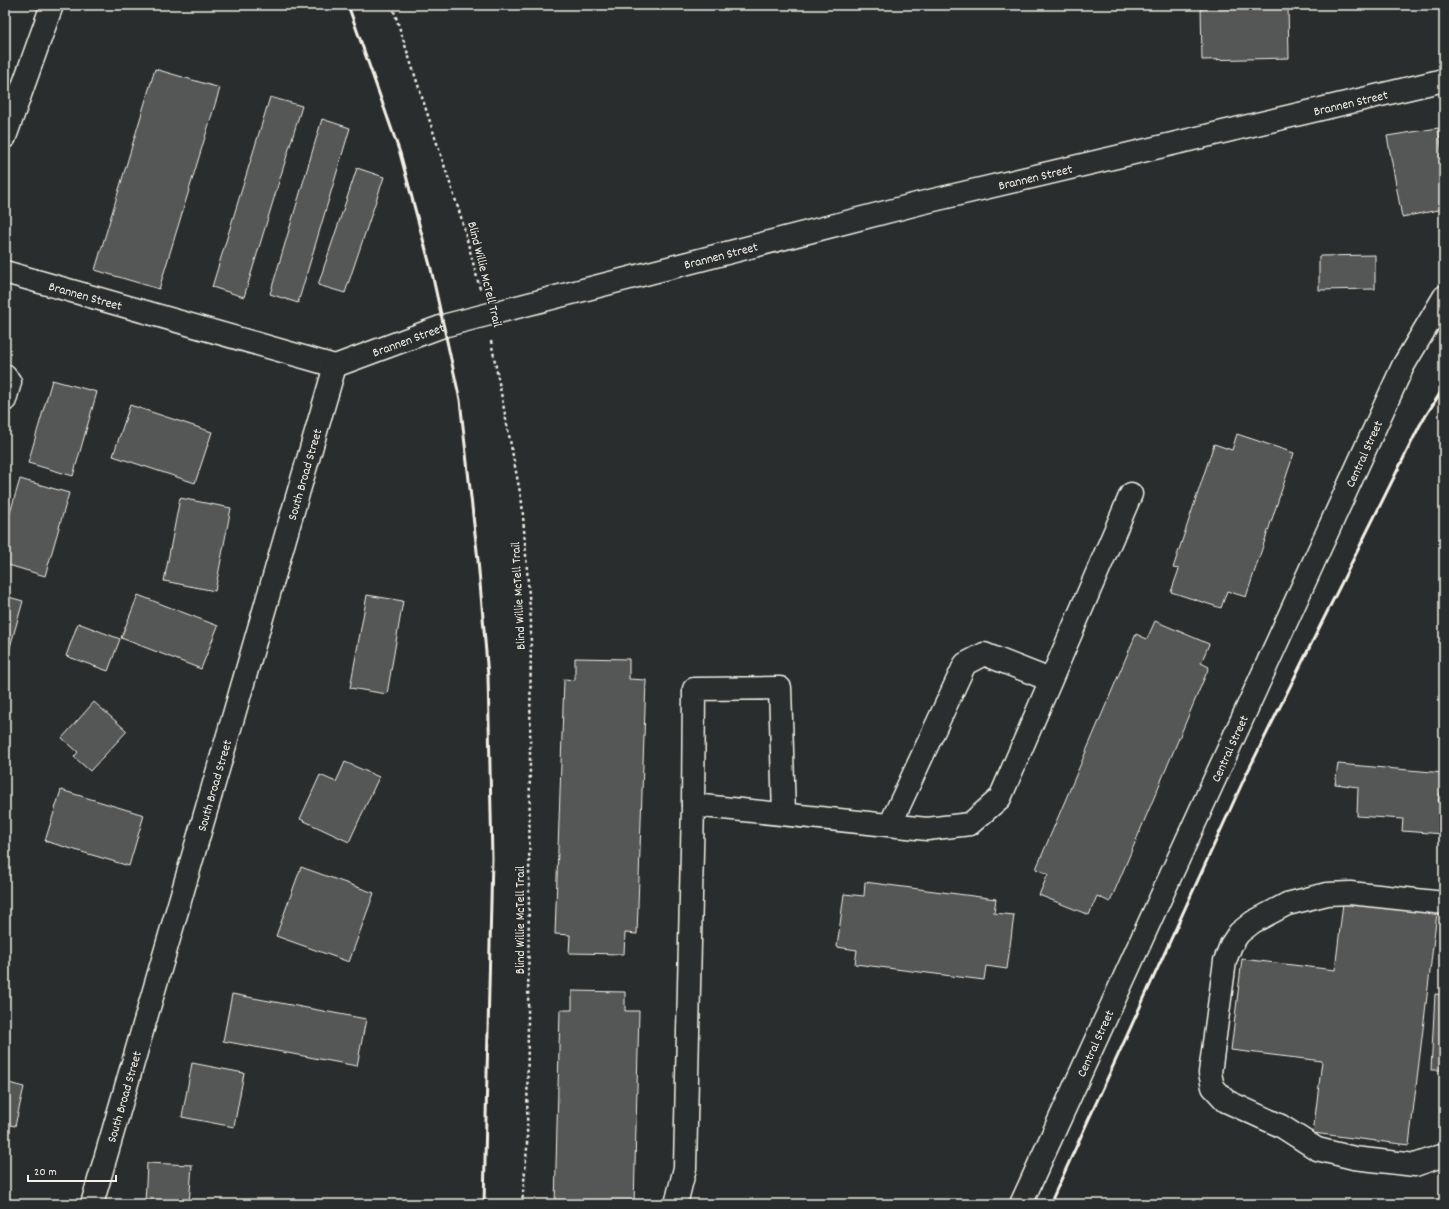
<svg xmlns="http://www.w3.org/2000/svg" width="1449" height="1209" viewBox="0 0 1449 1209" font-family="Dekko,sans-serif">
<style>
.building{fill:#555756;stroke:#f4f1e8}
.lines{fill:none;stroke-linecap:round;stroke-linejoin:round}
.minor-casing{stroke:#f4f1e8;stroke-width:25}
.path{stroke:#f4f1e8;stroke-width:2.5;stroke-dasharray:3 3;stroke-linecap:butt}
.minor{stroke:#2a2d2e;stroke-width:22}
.rail{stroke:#f4f1e8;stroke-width:3}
.labels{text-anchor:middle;stroke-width:3;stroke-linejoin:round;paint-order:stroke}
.street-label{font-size:13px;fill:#f4f1e8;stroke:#2a2d2e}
</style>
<rect width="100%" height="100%" fill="#2a2d2e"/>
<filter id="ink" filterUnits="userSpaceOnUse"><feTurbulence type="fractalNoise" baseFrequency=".025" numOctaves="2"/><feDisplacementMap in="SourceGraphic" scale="8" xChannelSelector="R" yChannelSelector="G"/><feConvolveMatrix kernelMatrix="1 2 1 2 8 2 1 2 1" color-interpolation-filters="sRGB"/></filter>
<g filter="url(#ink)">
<!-- building -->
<path class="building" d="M1201,5h87l1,53 -87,2z
M155,69l65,19 -61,201 -64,-19z
M270,97l32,9 -58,191 -32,-10z
M322,119l28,9 -52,175 -28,-9z
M1438,128l6,34v47l-42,8 -15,-81z
M357,168l27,9 -39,116 -27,-8z
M1375,255v34l-56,1v-34z
M52,380l45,12 -24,84 -45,-13z
M130,405l82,27 -17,51 -82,-27z
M1237,434l57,19 -48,144 -19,-6 -6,17 -50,-16 8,-23 -6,-1 41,-124 18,6z
M20,479l49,14 -24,83 -40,-12v-34z
M180,498l51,10 -16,83 -51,-10z
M138,595l80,31 -17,43 -80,-31z
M367,595l36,6 -16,93 -37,-6z
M5,596l18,5 -18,64z
M1155,621l54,23 -8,19 8,4 -99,235 -13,-6 -8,19 -50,-20 9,-21 -12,-5 100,-235 11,5z
M78,623l42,16 -12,32 -42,-15z
M575,658l54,1v20l17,1 -9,254 -12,-1 -1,21 -55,-1 1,-18 -15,-1 9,-255 11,1z
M94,702l33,29 -37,40 -16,-14 4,-5 -16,-14z
M345,762l34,15 -30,65 -49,-23 20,-44 16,7z
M1338,764l106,9v21l-4,-1 -2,8h4l-3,19h5v14l-42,-3 1,-12 -46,-3 1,-29 -23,-3z
M61,790l83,25 -15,51 -84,-25z
M301,867l73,26 -25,69 -73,-26z
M865,882l131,17 -2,14 20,2 -7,54 -21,-3 -2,14 -129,-16 2,-14 -20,-3 7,-53 20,2z
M1343,903l94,10 -28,232 -96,-12 9,-72 -91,-11 11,-91 93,11z
M572,991l53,1v19h14l-5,193h-79l5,-194h12z
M232,994l134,25 -9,47 -134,-25z
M1435,994l9,1v75h-13z
M192,1063l52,10 -10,54 -52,-10z
M5,1082l19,5 -9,39 -10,-2z
M147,1163l45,2 -3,39h-44z"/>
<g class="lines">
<defs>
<g id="minor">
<path d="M5,137l47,-132"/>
<path id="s1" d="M5,272l330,94 108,-40 43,-11 435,-112 523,-123"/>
<path d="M5,376l5,6 -5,18"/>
<path d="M693,805l1,-116 86,-1 4,126"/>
<path d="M890,825l75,-161 19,-10 66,26"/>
<path d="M1444,903l-94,-10 -23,1 -40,10 -34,18 -14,11 -8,12 -6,16 -15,112 3,14 13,14 55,25 36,23 37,9 61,7 29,-10"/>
<path id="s2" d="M92,1204l243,-838"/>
<path d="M676,1204l9,-36 8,-363 234,24 43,-5 30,-26 131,-304"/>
<path id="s3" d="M1021,1204l382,-838 41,-69"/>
</g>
</defs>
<!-- minor casing -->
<use href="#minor" class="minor-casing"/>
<!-- path -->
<path class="path" d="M392,5l69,212 19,72
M491,341l31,162 9,119 -4,526 -5,56"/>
<!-- minor -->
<use href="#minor" class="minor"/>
<!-- rail -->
<path class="rail" d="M348,5l52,148 31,116 29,131 18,160 10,116 4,182 -8,346
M1050,1204l195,-427 175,-352 24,-38"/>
</g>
</g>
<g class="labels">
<!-- street labels -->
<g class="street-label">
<text dy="5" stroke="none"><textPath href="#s1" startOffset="1393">Brannen Street</textPath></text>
<text dy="5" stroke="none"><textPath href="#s1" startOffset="1069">Brannen Street</textPath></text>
<text dy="5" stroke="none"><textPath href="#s1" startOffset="745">Brannen Street</textPath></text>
<text transform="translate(486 274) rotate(76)" y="5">Blind Willie McTell Trail</text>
<text dy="5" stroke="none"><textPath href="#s1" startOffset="84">Brannen Street</textPath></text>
<text dy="5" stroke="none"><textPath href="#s1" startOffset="421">Brannen Street</textPath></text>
<text dy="5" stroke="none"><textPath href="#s3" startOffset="825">Central Street</textPath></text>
<text dy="5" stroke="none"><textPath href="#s2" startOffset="760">South Broad Street</textPath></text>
<text transform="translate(517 596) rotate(-93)" y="5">Blind Willie McTell Trail</text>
<text dy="5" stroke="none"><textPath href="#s3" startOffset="501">Central Street</textPath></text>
<text dy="5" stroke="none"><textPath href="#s2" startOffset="436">South Broad Street</textPath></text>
<text transform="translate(519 920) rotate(-90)" y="5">Blind Willie McTell Trail</text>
<text dy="5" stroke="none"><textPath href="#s3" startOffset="177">Central Street</textPath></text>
<text dy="5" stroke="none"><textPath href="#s2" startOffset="112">South Broad Street</textPath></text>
</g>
</g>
<!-- margin -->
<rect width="1449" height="1209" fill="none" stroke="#2a2d2e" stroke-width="20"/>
<rect x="10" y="10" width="1429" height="1189" fill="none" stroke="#f4f1e8" stroke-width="1.5" filter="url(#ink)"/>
<!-- scale -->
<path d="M28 1175v6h88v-6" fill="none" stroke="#f4f1e8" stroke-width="2"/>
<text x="34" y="1175" font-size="12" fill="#f4f1e8" stroke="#2a2d2e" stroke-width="3" paint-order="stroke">20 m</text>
</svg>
